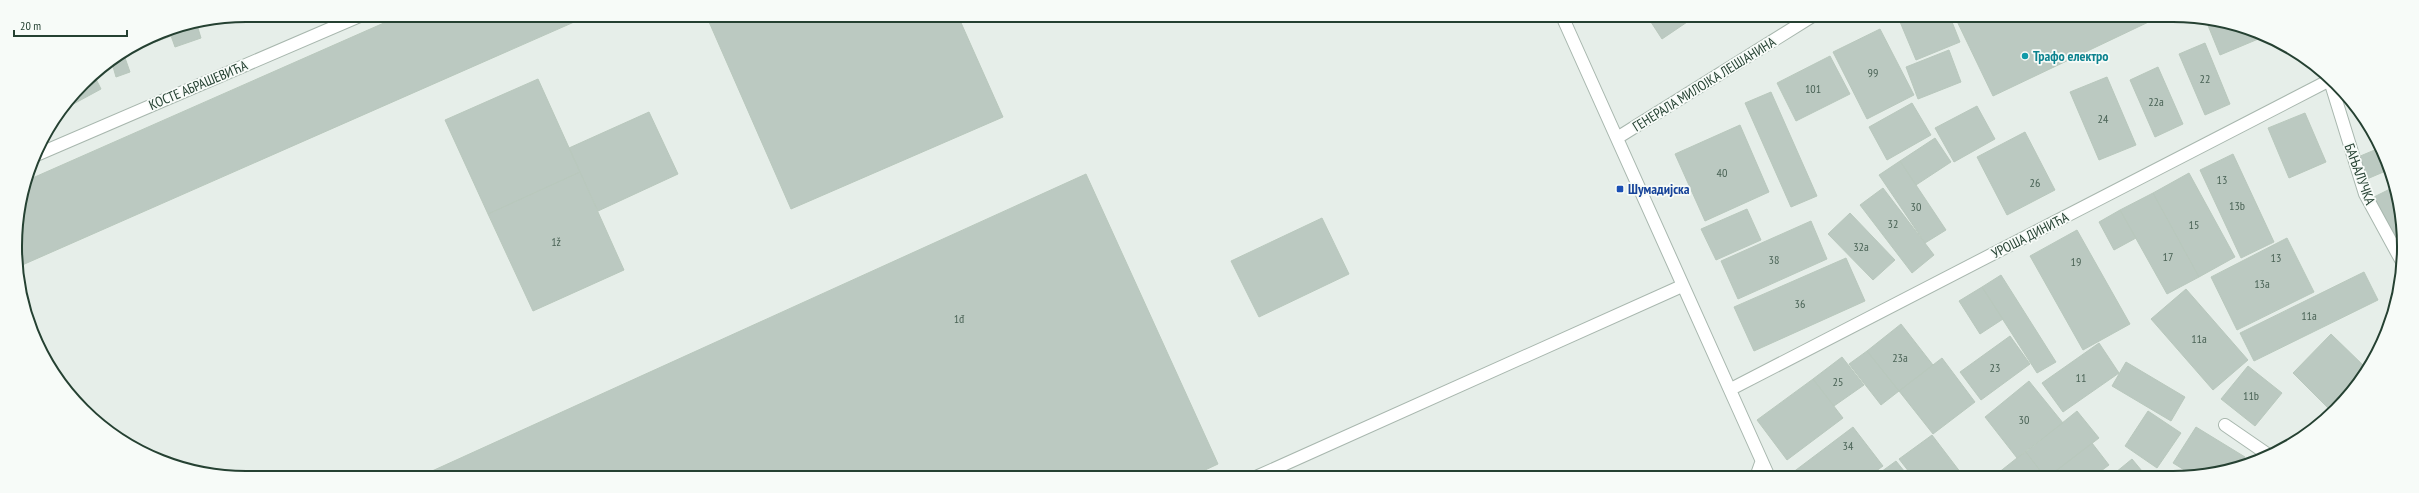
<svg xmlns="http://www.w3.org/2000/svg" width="2419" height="493" viewBox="0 0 2419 493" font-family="'PT Sans Narrow',sans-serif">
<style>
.building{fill:#bbc9c1;stroke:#b9c8bd}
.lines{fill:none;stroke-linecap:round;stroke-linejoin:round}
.minor-casing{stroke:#a8b7ae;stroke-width:14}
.minor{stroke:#fff;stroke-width:12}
.culture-dot{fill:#0f9aa8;stroke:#f7fbf8;stroke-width:1.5}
.transit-dot{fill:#1a4fb4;stroke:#f7fbf8;stroke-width:1.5}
.labels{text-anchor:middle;stroke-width:3.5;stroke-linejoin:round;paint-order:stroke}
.number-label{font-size:12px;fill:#4a6356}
.culture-label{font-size:14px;font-weight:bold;fill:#0d838f;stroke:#f7fbf8;text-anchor:start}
.street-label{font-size:14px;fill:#254132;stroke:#f7fbf8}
.transit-label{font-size:14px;font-weight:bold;fill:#164399;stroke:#f7fbf8;text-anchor:start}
.rim{fill:none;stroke:#254132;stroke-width:2}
</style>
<rect width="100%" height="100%" fill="#e6eee9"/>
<!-- building -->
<path class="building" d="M402,15h188l-570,251 -5,-34 13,-52z
M706,15l252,1 45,101 -212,92z
M1647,16h49l-34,23z
M1898,17h52l10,25 -44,18z
M1955,17h204l-166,79z
M2205,18l58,19 -43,18z
M197,25l4,13 -26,9 -6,-17z
M1880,29l34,66 -47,24 -34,-67z
M169,30l2,6 -32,12 -1,-2 20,-13z
M2205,43l25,61 -25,11 -26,-61z
M1949,50l12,32 -43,17 -12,-32z
M124,55l6,17 -14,5 -4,-14z
M1830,56l20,38 -54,27 -19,-38z
M2158,67l25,57 -28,13 -25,-57z
M94,75l7,14 -35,19 17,-25z
M2107,77l29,68 -37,15 -29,-68z
M538,79l42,93 -92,42 -43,-94z
M1771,92l46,104 -26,11 -46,-104z
M1912,103l19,32 -44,25 -18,-33z
M1977,106l18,33 -41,23 -19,-34z
M649,112l29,62 -80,37 -29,-63z
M2305,113l21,49 -37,16 -21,-50z
M1740,125l29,67 -64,29 -30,-67z
M2025,132l30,58 -48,25 -30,-58z
M1935,138l16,24 -35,23 -16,-24z
M2377,149l11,21 -21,9 -9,-22z
M2233,154l41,88 -33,16 -41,-88z
M1900,161l46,69 -21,13 -46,-68z
M580,172l44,98 -91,41 -45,-97z
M2189,173l46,84 -36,20 -46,-84z
M1086,174l132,290 -28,13 -769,-1z
M2396,186l3,47 -7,4 -22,-38z
M1883,188l51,67 -22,18 -52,-68z
M2153,193l46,84 -32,17 -47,-84z
M1747,209l14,31 -45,20 -15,-31z
M2120,210l16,28 -22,12 -15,-28z
M1850,213l45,47 -22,20 -45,-46z
M1322,218l27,56 -90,43 -28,-56z
M1811,221l16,38 -89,40 -17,-38z
M2077,230l53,94 -47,26 -53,-94z
M2399,233l1,20 -8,-16z
M2287,238l27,54 -77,38 -26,-53z
M1846,258l19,43 -111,50 -20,-44z
M2364,272l14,28 -124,61 -14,-28z
M2001,275l55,87 -19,11 -55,-86z
M1982,287l21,32 -23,15 -21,-33z
M2186,289l62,71 -35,30 -62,-71z
M1901,324l32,41 -34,26 -32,-40z
M2331,334l35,34 -33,45 -40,-40z
M2010,336l20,28 -49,36 -21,-28z
M2099,343l20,30 -56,39 -21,-29z
M1867,351l32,40 -18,14 -32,-41z
M1842,357l22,28 -30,21 -21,-27z
M1942,358l33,44 -42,32 -34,-43z
M2126,362l59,35 -14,24 -59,-35z
M2248,366l34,27 -27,33 -34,-27z
M1813,379l30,39 -56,42 -30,-40z
M2029,381l34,42 -46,35 -32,-41z
M2077,411l22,27 -51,39h-3l-19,-25z
M2148,411l33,22 -24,35 -32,-22z
M1853,427l30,39 -15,11h-73l-3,-4z
M2196,427l49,30 -4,6 -47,13 -21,-13z
M1932,435l32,42h-51l-14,-18z
M2092,443l17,22 -16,12h-45z
M2026,452l19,25h-52l24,-19z
M2132,459l15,18h-37z
M1896,461l13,16h-35z"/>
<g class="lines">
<defs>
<path id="minor" d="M1562,16l207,461
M2331,84l34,110 36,66
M1617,138l194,-121
M34,156l328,-141
M1731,389l597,-308
M2225,425l45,31
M1256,477l426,-191
M1756,477l5,-14"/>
</defs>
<!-- minor casing -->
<use href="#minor" class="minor-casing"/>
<!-- minor -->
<use href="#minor" class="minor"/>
</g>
<!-- markers -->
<circle class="culture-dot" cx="2025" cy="56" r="4"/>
<rect class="transit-dot" x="1616" y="185" width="8" height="8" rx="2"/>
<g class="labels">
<!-- number labels -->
<g class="number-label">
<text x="1873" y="77">99</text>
<text x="2205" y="83">22</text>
<text x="1813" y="93">101</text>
<text x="2156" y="106">22a</text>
<text x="2103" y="123">24</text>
<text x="1722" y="177">40</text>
<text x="2222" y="184">13</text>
<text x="2035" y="187">26</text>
<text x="2237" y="210">13b</text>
<text x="1916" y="211">30</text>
<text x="1893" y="228">32</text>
<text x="2194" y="229">15</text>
<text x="556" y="246">1ž</text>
<text x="1861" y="251">32a</text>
<text x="2168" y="261">17</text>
<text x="2276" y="262">13</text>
<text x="1774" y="264">38</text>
<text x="2076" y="266">19</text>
<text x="2262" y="288">13a</text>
<text x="1800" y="308">36</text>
<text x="2309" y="320">11a</text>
<text x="959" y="323">1đ</text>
<text x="2199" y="343">11a</text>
<text x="1900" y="362">23a</text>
<text x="1995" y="372">23</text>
<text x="2081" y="382">11</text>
<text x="1838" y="386">25</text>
<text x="2251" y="400">11b</text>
<text x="2024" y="424">30</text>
<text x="1848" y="450">34</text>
</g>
<!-- culture labels -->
<g class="culture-label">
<text x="2033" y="61">Трафо електро</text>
</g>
<!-- street labels -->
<g class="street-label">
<text transform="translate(1704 84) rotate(-32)" y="5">ГЕНЕРАЛА МИЛОЈКА ЛЕШЈАНИНА</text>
<text transform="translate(198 85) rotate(-23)" y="5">КОСТЕ АБРАШЕВИЋА</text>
<text transform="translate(2360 174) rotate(70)" y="5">БАЊАЛУЧКА</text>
<text transform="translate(2030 235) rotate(-27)" y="5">УРОША ДИНИЋА</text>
</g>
<!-- transit labels -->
<g class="transit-label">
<text x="1628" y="194">Шумадијска</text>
</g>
</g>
<!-- crop -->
<path d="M0 0H2419V493H0ZM246 22H2173A224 224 0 0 1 2397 246V247A224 224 0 0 1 2173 471H246A224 224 0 0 1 22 247V246A224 224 0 0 1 246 22Z" fill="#f7fbf8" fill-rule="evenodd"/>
<path class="rim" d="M246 22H2173A224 224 0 0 1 2397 246V247A224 224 0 0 1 2173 471H246A224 224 0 0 1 22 247V246A224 224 0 0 1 246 22Z"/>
<!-- scale -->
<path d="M14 30v6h113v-6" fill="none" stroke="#254132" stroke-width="2"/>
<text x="20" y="30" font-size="12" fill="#254132" stroke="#f7fbf8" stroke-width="3" paint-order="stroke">20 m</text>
</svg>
